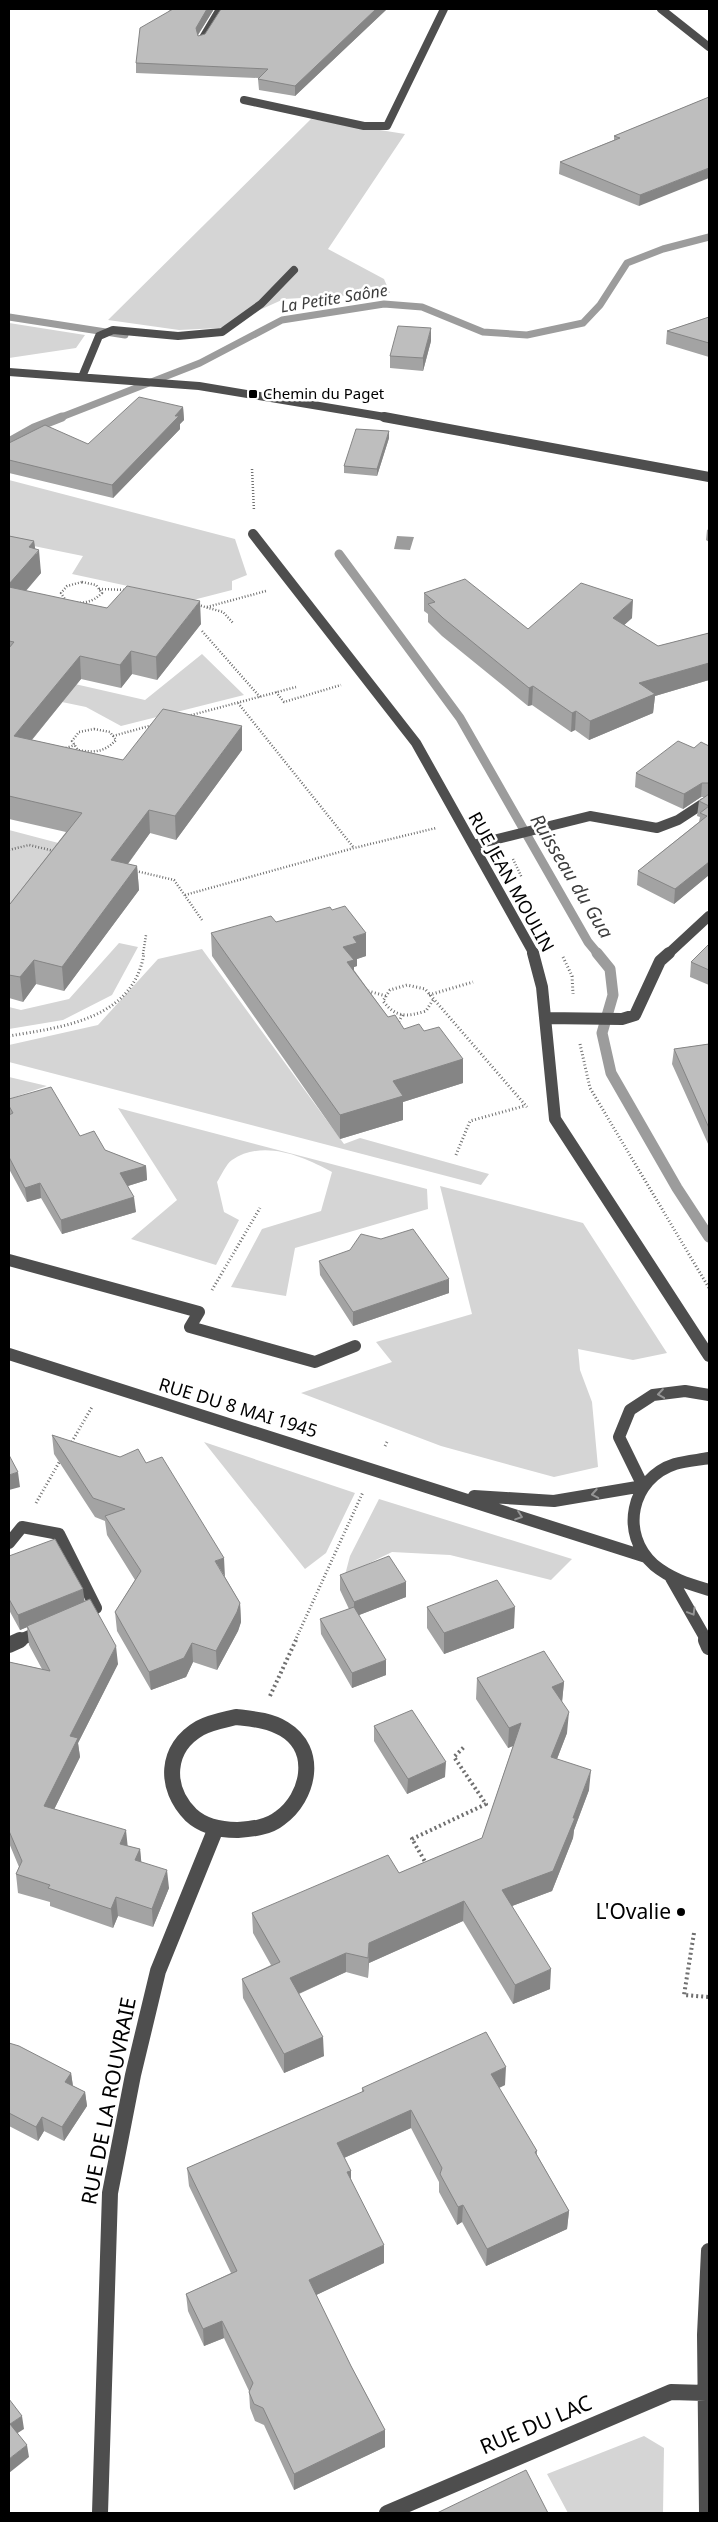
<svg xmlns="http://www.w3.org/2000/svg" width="718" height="2522" viewBox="0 0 718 2522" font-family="'Noto Sans',sans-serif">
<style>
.green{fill:#d5d5d5}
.water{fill:#9c9c9c}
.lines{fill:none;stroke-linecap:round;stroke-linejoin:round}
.stream-far2{stroke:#9c9c9c;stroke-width:7}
.stream-far1{stroke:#9c9c9c;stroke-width:9}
.stream{stroke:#9c9c9c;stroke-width:11}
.path-far2{stroke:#707070;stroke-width:2.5;stroke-dasharray:1 2;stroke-linecap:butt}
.path-far1{stroke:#707070;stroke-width:3;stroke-dasharray:1 2.5;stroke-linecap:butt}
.path{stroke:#707070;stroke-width:4;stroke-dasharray:2 3;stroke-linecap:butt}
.minor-far3{stroke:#4e4e4e;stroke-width:8}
.minor-far2{stroke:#4e4e4e;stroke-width:10}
.minor-far1{stroke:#4e4e4e;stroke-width:12}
.minor{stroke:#4e4e4e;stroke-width:16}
.wall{fill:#a3a3a3}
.shaded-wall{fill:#858585}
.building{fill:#bebebe;stroke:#858585}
.oneway{stroke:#959595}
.poi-dot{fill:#000;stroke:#fff;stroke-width:2}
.labels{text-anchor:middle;stroke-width:5;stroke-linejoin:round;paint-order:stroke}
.far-poi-label{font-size:15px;fill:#000;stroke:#fff;text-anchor:start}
.far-water-label{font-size:16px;font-style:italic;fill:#3d3d3d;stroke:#fff}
.street-label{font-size:18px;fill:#000;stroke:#fff}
.water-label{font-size:19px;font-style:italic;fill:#3d3d3d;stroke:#fff}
.near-poi-label{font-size:21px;fill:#000;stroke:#fff;text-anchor:end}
.near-street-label{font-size:21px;fill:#000;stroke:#fff}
</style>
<rect width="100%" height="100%" fill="#fff"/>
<!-- green -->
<path class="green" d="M311,119l94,15 -77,115 56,30 6,14 -106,6 -64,29 -41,2 -71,-10z
M9,323l76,12 -9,13 -67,10z
M9,480l226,59 12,36 -15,6v9l-39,10 -121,-26 11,-18 -74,-15z
M202,654l42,41 -123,31 -35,-19 -77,-16v-22l136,31z
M9,830l57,15 -57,64z
M119,943l19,4 -26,48 -49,25 -54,9v-22l12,3 48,-11z
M202,949l142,195 16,-6 129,36 -8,11 -472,-123v-17l89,-20 60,-66z
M9,1077l38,9 -38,13z
M118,1108l309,81 1,20 -133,39 -9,48 -55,-9 31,-58 59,-18 11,-39c-29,-16 -69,-33 -100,-12 -6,4 -11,16 -15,22l7,30 15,8 -23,45 -85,-26 46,-39z
M440,1186l143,37 84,130 -34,7 -55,-11 2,21 12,32 6,65 -44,10 -113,-31 -140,-53 91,-31 -16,-20 96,-28z
M204,1442l151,51 -29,60 -21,16z
M379,1499l193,60 -21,21 -101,-25 -58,-3 -47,23 5,-19z
M644,2436l20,12 -1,65h-95l-21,-39z"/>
<!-- water -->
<path class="water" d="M397,536l17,1 -4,13 -16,-1z"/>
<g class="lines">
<!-- stream-far2 -->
<path class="stream-far2" d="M9,317l116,18
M59,418l141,-55 82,-43 102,-16 38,3 61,25 44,3 56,-12 17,-18 27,-42 36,-14 46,-12"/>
<!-- stream-far1 -->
<path class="stream-far1" d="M9,442l25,-14 28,-11
M339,554l121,164 128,224 10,12"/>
<!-- stream -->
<path class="stream" d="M597,953l13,16 3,26 -11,38 9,40 66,115 32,49"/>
<!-- path-far2 -->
<path class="path-far2" d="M252,469l2,42
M82,582l14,3 6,8c-11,11 -22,11 -36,8l-5,-8 6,-7z
M99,589l27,1
M198,605l25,7 10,11
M207,607l59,-16
M202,631l58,66
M276,692l8,10 57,-17
M238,703l116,145
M188,716l108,-29
M94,729l16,3 6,8c-11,12 -22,13 -38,10l-6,-9 7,-9z
M113,736l40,-11
M63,749l12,-4
M9,850l20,-5 25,6
M513,859l9,19
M136,871l38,9 28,40
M185,895l169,-47 82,-20
M143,954l3,-19"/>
<!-- path-far1 -->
<path class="path-far1" d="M563,957l9,19 1,18
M368,991l18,5
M429,995l44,-13
M433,1000l-7,11c-19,6 -30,7 -43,-10l7,-11 17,-5 18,4 102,118
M397,1025l6,-11
M9,1036c54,-9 125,-17 135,-83
M580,1044l10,44 119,200
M456,1155l14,-34 54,-15
M212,1290l48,-82
M70,1445l22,-38
M385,1446l3,-6
M36,1503l25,-44
M295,1641l68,-149"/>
<!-- path -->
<path class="path" d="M270,1696l26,-56
M427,1865l-15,-26 74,-35 -32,-47 11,-11
M694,1933l-10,62 25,2"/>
<!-- minor-far3 -->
<path class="minor-far3" d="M661,9l48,38
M201,41l19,-32
M244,100l120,26h23l57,-117
M9,372l190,14 192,32
M82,377l17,-41 14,-6 65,6 44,-4 39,-28 33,-34"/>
<!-- minor-far2 -->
<path class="minor-far2" d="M384,417l325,60
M253,534l163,209 118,211
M473,845l117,-29 67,12 21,-8 26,-17
M668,954l41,-38"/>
<!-- minor-far1 -->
<path class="minor-far1" d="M533,953l9,34 13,132 154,237
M545,1018l77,1 13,-4 25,-54 9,-8
M9,1260l190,52 -9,15 125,35 40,-16
M9,1354l637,203
M709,1458c-11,2 -23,3 -34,6 -44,14 -56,70 -21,101 17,14 35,19 55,25
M474,1496l80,5 89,-15 -24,-49 11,-27 23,-15 32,-4 24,4
M9,1543l13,-16 37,7 37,74 -16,7
M671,1578l36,63
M18,1641l25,-11"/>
<!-- minor -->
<path class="minor" d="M706,1640l3,7
M9,1645l11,-5
M236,1717c17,2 33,3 48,12 35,21 25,68 -4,89 -12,10 -29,11 -43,12 -17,0 -34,-4 -46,-15 -27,-27 -26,-67 9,-87 11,-6 24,-8 36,-11z
M100,2513l10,-320 23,-118 25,-104 58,-143
M387,2513l284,-121 35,1
M707,2513l-2,-178 4,-84"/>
</g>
<!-- wall -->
<path class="wall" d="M167,9h47l-16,26v1l189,-27 -92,87 -36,-6 -1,-11 1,-1 -123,-5v-10l34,-52z
M709,97l-70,109 -80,-32 1,-12 54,-22v-4z
M709,317v40l-43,-13 1,-13z
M431,341l-8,30 -33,-3v-12z
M183,407l1,13 -4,4v5l-67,69 -104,-25v-30l79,1z
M389,431v7l-12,38 -33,-3v-7z
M709,529v13l-3,-2 1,-10z
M9,536l25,5 1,8 6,24 -15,18 81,17 94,16 -44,56 -25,-6 -11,14 -40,-9 -49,61 91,20 119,-34v24l-66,90 -26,-7 -22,31 9,2 2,24 -75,101 -28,-7 -13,18 -14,-4v-94h1l56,-72 -57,-13z
M424,593l104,36 104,-11 -8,7 34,21 51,-13v47l-54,16 -2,17 -64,27 -14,-10 -4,2 -39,-27 -4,1 -86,-70 -14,-14v-8l-4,-3z
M709,746v129l-35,29 -37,-19 1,-14 61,-49 1,-5 -3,-1 2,-15 5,-4h-3l-18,12 -48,-22 1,-14 58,-25z
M332,910l34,46 -9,3v7l-3,1v3l34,47 16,12 20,2 39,28v24l-60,19v18l-63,19 -128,-183 -1,-23 65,-11z
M709,944v41l-19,-8 1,-15z
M709,1044v102l-37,-82 2,-15z
M9,1106l71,30 25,14 41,16 1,14 -19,6 8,26 -74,22 -21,-36 -14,4 -18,-33z
M319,1261l130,32 -96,33 -33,-51z
M52,1435l68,22 26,6 79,114 15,26 1,19 -3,9 -21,39 -24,-8 -7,15 -35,13 -34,-59 -2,-19 20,-32 -28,-45 -2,-14 -10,-4 -41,-63z
M9,1556l75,46 34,62 -40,79 2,14 -26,52 74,37 12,3 1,13 28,26 -16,39 -35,-11 -5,12 -63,-22v-4l-32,-9 -2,-19 3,-7 -10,-24v-181l33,7 -13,-24 -2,-18 -7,3 -11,-20z
M340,1575l66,7v15l-47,18 27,60 -34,13 -31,-54 -1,-15 29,-10 -9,-19z
M427,1607l87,21 -70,26 -17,-26z
M477,1678l87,4 -2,20 5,31 -10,26 32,31 -15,40 -1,8 -21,53 -40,15 38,83 -37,15 -50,-83 -94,42 -1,15 -22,-6 -47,22 25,62 -40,17 -41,-75 -1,-19 29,-14 -18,-32 -1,-20 147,-40 83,-35 31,-92 -5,2 -32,-49z
M374,1726l71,51 -38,17 -33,-53z
M9,2043l62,30 2,13 12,6 2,14 -23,35 -20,-10 -6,10 -29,-15z
M505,2085l-6,3 38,63v4l32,56 -2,18 -81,37 -24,-44 -5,3 -18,-33v-10l-28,-54 -67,30 7,13v8l33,84 -68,32 35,71 34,64v17l-91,43 -30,-65 -9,-4 -5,-13 -1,-17 -25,-53 -20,8 -16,-35 -2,-17 45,-21 -42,-87 -2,-18 175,-76v-4z"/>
<!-- shaded-wall -->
<path class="shaded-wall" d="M207,9h7l-18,29v-10z
M376,9h11l-92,87v-10z
M709,168v10l-70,28 1,-11z
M431,328v13l-8,30v-13z
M183,407l1,13 -4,4v5l-67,69 -1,-13z
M389,431v7l-12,38v-7z
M34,541l2,13 3,-4 2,23 -32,37v-26l20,-37z
M633,600l-1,18 -20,18 1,-18z
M200,601l1,23 -44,56 -1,-23z
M131,651l1,23 -11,14 -1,-23z
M80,656l1,23 -65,80 -2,-23z
M709,663v17l-54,16 -2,17 -64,27 1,-19 49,-38z
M533,686l-1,19 -4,1 1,-18z
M576,711l-1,19 -4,2 1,-19z
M242,726v24l-66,90 -1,-24z
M702,783l-1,14 -18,12 1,-15z
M149,810l1,23 -37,51 -2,-24z
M709,862v13l-35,29 1,-15z
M137,866l2,24 -75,101 -2,-24z
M366,933v23l-9,3v7l-3,1v16l-11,-36 10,-10z
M34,960l2,24 -13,18 -3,-25z
M463,1059v24l-60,19v18l-63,19v-24l53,-34z
M146,1166l1,14 -26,8 -1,-15z
M40,1183l1,15 -14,4 -2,-14z
M134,1197l2,15 -74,22 -1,-14z
M449,1279v14l-96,33v-14z
M18,1472l2,15 -11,3v-15z
M224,1558l1,19 -10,-16z
M406,1582v15l-52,20v-15z
M83,1589l2,15 -65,26 -2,-15z
M240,1603l1,19 -3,9 -21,39 -1,-19z
M515,1607l-1,21 -70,26v-21z
M192,1643l1,19 -7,15 -35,13 -2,-18z
M116,1646l2,18 -40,79 2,14 -33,67 -3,-18 26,-70z
M386,1660v15l-34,13v-15z
M564,1682l-2,20 -10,-15z
M569,1712l-2,21 -17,44 1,-20z
M521,1723l-1,20 -12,5 1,-20z
M446,1762l-1,15 -38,17 1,-15z
M591,1770l-2,20 -15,40 -1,8 -21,53 -51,19 1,-20 71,-72z
M126,1830l2,19 -8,-5z
M140,1849l2,19 -7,-8z
M167,1870l2,18 -16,39 -1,-18z
M116,1897l2,19 -5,12 -2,-19z
M464,1901l-1,20 -94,42 -1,15 1,-35z
M346,1953v19l-55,25 -1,-19z
M551,1969l-1,20 -37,15 2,-19z
M323,2037l1,19 -40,17v-19z
M506,2067l-1,18 -15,7 1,-18z
M71,2073l2,14 -8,-5z
M85,2092l2,14 -23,35 -2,-14z
M411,2110v18l-74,33v-18z
M42,2117l2,14 -6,10 -2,-14z
M351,2171v17l-4,-16z
M463,2205l-1,17 -5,3 1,-18z
M569,2211l-2,18 -81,37 1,-17z
M384,2245v18l-74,35 -1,-18z
M222,2321l2,17 -20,8 -1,-17z
M22,2416l2,13 -11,7 -3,-12z
M385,2430v17l-91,43v-16z
M27,2445l2,12 -20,16v-14z"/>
<!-- building -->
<path class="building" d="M173,9h34l-11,19 2,8 7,-2 16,-25h155l-81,77 -37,-7 10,-10 -132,-6 4,-35z
M709,97v71l-69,27 -80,-33 60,-24 -6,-2z
M709,317v26l-42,-12z
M398,326l33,2 -8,30 -33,-2z
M139,397l44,10 -8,9h4l-67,69 -103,-25v-17l36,-18 43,19z
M356,429l33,2 -12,38 -33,-3z
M9,536l25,5 -5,6 10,3 -30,34z
M465,579l63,50 53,-46 52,17 -20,18 45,28 51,-13v30l-70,20 16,11 -65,27 -14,-10 -4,2 -39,-27 -4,2 -86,-70 -15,-14 7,-2 -11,-9z
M127,586l73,15 -44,56 -25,-6 -11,14 -40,-9 -66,80 109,24 40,-51 79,17 -67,90 -26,-6 -38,50 26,6 -75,101 -28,-7 -14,17 -11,-2v-71h1l72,-91 -73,-17v-148l5,-6 -5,-1v-54l98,21z
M678,741l16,7 7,-6 8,4v37h-7l-18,11 -48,-21z
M709,794v68l-34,27 -37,-18 69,-55 -7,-3 9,-7 -10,-5z
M345,906l21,27 -13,4 4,6 -14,4 11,13 -7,2 41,55 7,-2 9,14 15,-5 5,7 15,-4 24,32 -70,22 10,15 -63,19 -129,-182 60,-17 5,6 54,-15 2,3z
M709,944v26l-18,-8z
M709,1044v84l-35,-79z
M51,1087l29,49 14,-5 11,19 41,16 -26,7 14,24 -73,23 -21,-37 -15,5 -16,-31v-42l4,-2 -4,-7v-7z
M413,1229l36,50 -96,33 -34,-51 31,-11 11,-16 20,5z
M52,1435l68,22 18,-8 8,14 16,-6 62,101 -9,3 25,42 -3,9 -21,39 -24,-8 -8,15 -35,14 -34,-60 26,-41 -36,-55 20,-7 -32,-11z
M9,1455l9,17 -9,3z
M55,1539l28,50 -65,26 -9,-16v-43z
M389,1556l17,26 -52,20 -14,-27z
M497,1580l18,27 -71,26 -17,-26z
M90,1599l26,47 -46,90 8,2 -34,68 82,24 -6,14 20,5 -5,11 32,10 -15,39 -36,-12 -5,12 -63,-21 2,-3 -34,-11 6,-13 -13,-30v-169l41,9 -23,-45z
M354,1607l32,53 -34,13 -32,-54z
M544,1651l20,31 -12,5 17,25 -18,45 40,13 -18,48h2l-22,53 -51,19 49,79 -36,16 -51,-84 -95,42 -1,15 -22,-5 -56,25 33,59 -39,17 -42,-75 38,-17 -28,-49 136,-58 11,18 83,-35 39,-115 -12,5 -32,-50z
M412,1710l34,52 -38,17 -34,-53z
M486,2032l20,35 -15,7 46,77 -2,1 34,59 -82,38 -24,-44 -5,2 -18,-33 2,-6 -31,-58 -74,33 14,28 -4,1 37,73 -75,35 42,86 34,64 -91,44 -31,-66 -9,-4 -5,-12 4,-9 -31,-62 -19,8 -17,-35 51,-23 -50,-103 177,-77 -2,-3z
M9,2043l10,3 52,27 -6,9 20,10 -23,35 -20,-10 -6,10 -27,-14z
M9,2399l13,17 -12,8 17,21 -18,14z
M526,2470l22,43h-111z"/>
<!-- one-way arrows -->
<defs><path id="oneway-chevron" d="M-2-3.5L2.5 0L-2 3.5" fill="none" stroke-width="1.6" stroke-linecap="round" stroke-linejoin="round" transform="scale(1.25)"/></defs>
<g class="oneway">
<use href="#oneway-chevron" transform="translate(661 1394) rotate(172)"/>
<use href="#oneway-chevron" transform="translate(595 1494) rotate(170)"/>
<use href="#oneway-chevron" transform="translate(519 1516) rotate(19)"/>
<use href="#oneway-chevron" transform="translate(692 1612) rotate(59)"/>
</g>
<!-- markers -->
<g class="poi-dot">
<rect x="248" y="389" width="10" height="10" rx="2.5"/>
<circle cx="681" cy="1912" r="5"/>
</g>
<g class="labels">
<!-- far-poi labels -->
<g class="far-poi-label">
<text x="263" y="399">Chemin du Paget</text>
</g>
<!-- far-water labels -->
<g class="far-water-label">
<text transform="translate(334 298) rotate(-9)" y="6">La Petite Saône</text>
</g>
<!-- street labels -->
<g class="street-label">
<text transform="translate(511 882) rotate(61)" y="6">RUE JEAN MOULIN</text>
<text transform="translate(238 1408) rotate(17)" y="6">RUE DU 8 MAI 1945</text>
</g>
<!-- water labels -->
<g class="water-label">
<text transform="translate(572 876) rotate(59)" y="7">Ruisseau du Gua</text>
</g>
<!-- near-poi labels -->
<g class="near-poi-label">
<text x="671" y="1919">L'Ovalie</text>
</g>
<!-- near-street labels -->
<g class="near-street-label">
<text transform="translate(109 2101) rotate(-79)" y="7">RUE DE LA ROUVRAIE</text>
<text transform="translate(536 2425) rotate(-23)" y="7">RUE DU LAC</text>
</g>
</g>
<!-- border -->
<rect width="718" height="2522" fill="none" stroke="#000000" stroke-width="20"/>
</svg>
